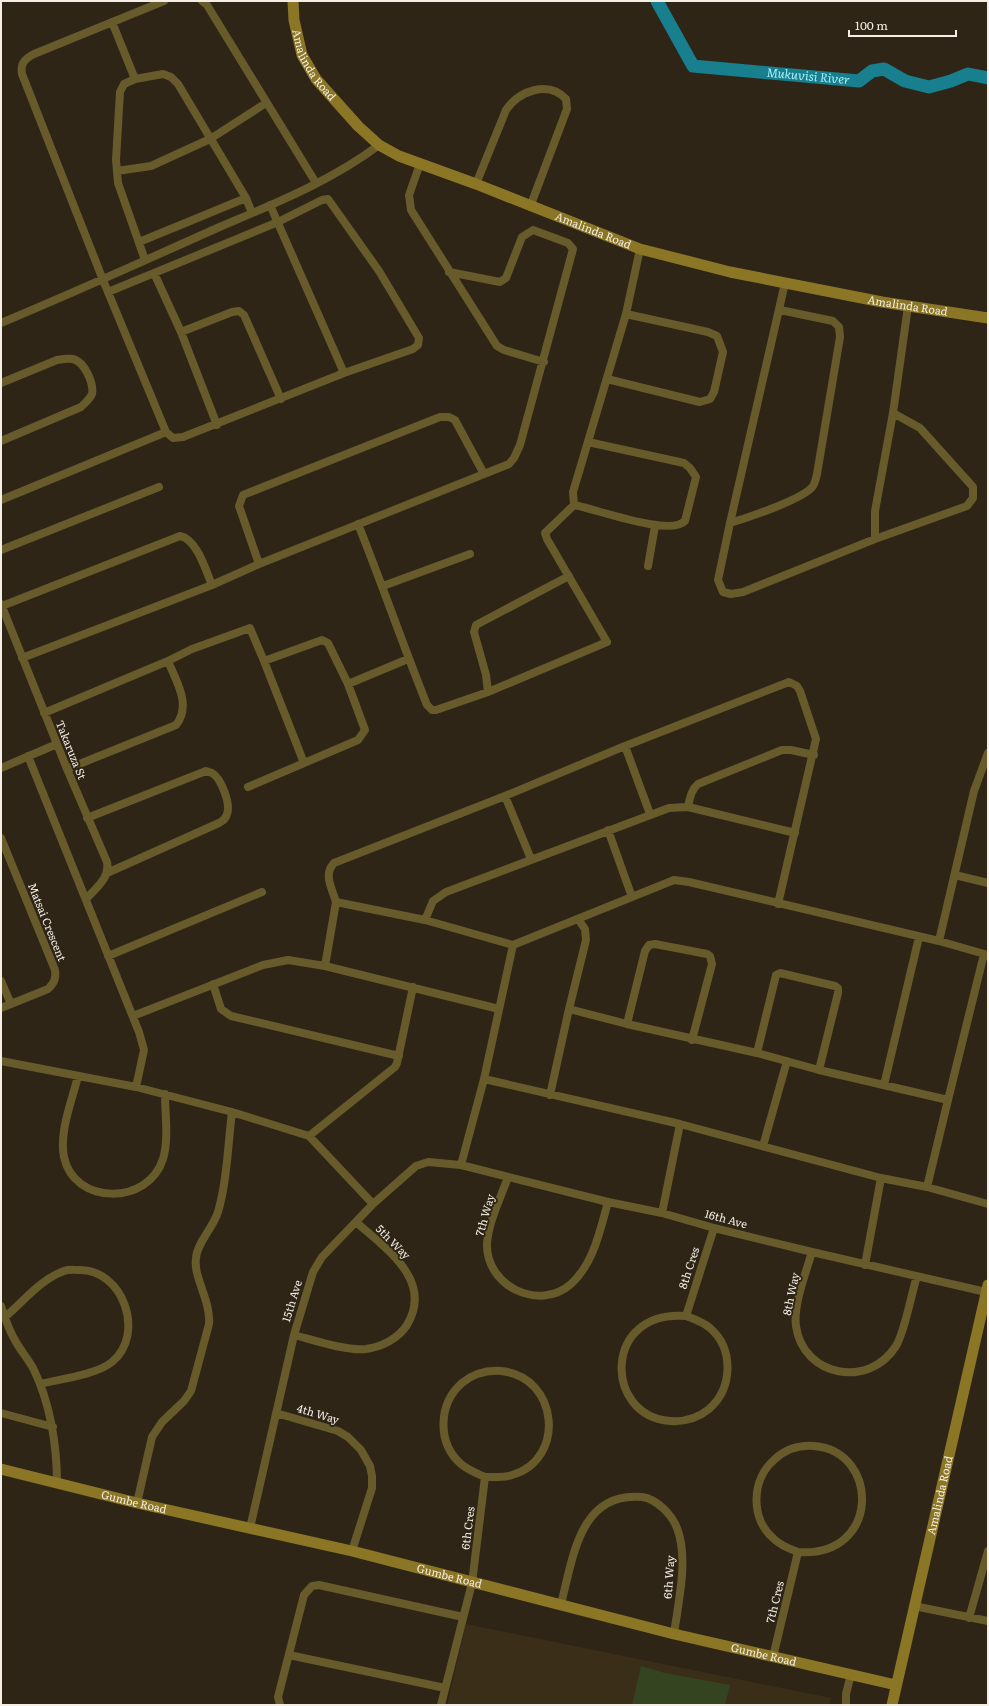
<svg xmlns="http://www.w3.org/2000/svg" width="989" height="1706" viewBox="0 0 989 1706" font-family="Literata,serif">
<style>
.built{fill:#3a2e19}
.green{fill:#344420}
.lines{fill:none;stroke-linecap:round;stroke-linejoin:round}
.river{stroke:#177f8d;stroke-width:13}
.street{stroke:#675a2b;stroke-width:8}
.secondary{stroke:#8b7625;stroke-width:11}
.labels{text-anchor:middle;stroke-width:4;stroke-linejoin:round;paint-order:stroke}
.street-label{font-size:11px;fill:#f4eee5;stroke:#2e2516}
.water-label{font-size:12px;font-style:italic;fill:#aaf1fc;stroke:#2e2516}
</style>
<rect width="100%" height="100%" fill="#2e2516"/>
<!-- built -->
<path class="built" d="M466,1624l365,74 -2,7h-382z"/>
<!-- green -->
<path class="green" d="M641,1666l24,7 65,12 -5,20h-93z"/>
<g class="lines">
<!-- river -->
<path class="river" id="s1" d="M657,1l36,65 166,15 13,-10 12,-2 21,12 24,6 22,-6 17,-7 20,4"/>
<!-- street -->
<path class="street" d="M202,1l5,4 109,178
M112,22l23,57
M420,164l-11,31 2,15 86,136 7,4 40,12
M117,171l34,-5 59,-27 56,-36
M476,184l30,-74c13,-19 42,-30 60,-11l1,10 -37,98
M270,205l74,168
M139,242l107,-44
M145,260l-27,-77 -2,-23 4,-68 4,-8 11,-5 28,-5 8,3 7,7 68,114 6,15
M154,273l27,59 36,93
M785,283l-55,240 -12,57 5,12 8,2 12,-2 132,-53 92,-33 6,-8v-11l-53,-59 -27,-15
M108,292l170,-70 44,-22 6,-1 51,72 40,67 -1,7 -5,4 -69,24 -161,64 -10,1 -7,-6 -63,-152 -81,-206c-2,-11 3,-15 12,-20l130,-53
M1,323c72,-30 143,-62 214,-94 56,-24 115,-47 164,-84
M181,332l51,-20 7,-1 5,4 37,84
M607,379l93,23 10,-3 4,-7 9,-40 -6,-16 -9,-4 -82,-18
M1,383l56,-23c6,-1 11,-2 16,-1 12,3 21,25 19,35 -2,5 -7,9 -11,13l-80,34
M588,442l96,21 6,5 6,9 -11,44c-15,16 -89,-12 -111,-16l-1,-13 53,-178 14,-65
M1,500l165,-68
M730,523c17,-5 74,-24 83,-37 2,-3 3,-8 4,-12l23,-137 -1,-10 -6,-6 -53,-11
M358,524c24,60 45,121 69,181l5,5h4l52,-18 119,-50 -60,-103 -2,-6 29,-28
M875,539v-28l18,-98 15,-107
M1,550l158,-63
M259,564l-20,-58 4,-11 197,-78h9l6,3 29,54
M648,566l7,-40
M383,586l87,-32
M1,604l66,165 40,93c3,16 -11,26 -21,37
M2,606l178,-70c17,3 26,35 32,49
M22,658l190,-73 47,-21 250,-100 5,-6 6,-13 53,-196 -5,-6 -35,-13 -11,7 -16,41 -6,4 -51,-10
M168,661l24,-12 58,-21 14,33 40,102
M348,684l60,-25
M488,692l-2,-17 -12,-43 2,-7 93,-49
M44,713l124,-52c8,20 24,44 8,64l-109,44
M625,746l25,68
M28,756l111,276 5,18 -8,37
M1,768l56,-24
M248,787l110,-47 7,-10 -17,-46 -20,-41 -6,-3 -58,21
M505,796l26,63
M688,807c2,-9 3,-17 10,-23l84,-34h9l23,5
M87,818l119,-47c0,0 6,2 6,2 9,5 19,31 15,41 -1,4 -4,7 -8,9l-112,50
M608,830l24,67
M1,838l54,132c1,8 0,12 -7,19l-47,19
M955,875l33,8
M778,904l38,-165 -16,-48 -3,-5 -8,-4 -164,64 -120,50 -171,67c-11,12 -2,25 2,39l89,18 88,25 161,-65 15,2 250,59 49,14
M425,920l8,-19 13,-9 223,-84 19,-1 107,26
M939,941l35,-150 14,-38
M108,956l154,-64
M325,966l11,-64
M1,981l10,23
M213,984l8,25 10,7 168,40
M569,1009l58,15 130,29 62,17 129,30 -21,87
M133,1016l130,-51 25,-5 37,6 174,43
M627,1024l18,-73 4,-6 6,-1 52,10 3,2 2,8 -20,76
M757,1053l19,-78 4,-2 55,13 3,2v5l-19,77
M1,1061l135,26 96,25 77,24 64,68
M78,1076c-6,25 -19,55 -14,81 10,48 84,49 99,2 6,-20 2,-44 2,-65
M484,1079l196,45 201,54 46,9 61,17
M884,1085l35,-148
M550,1095l19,-86 17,-69 -1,-11 -7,-10
M948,1100l36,-146
M309,1136l86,-69 2,-4 16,-76
M763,1146l24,-85
M461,1165l23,-86 29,-134
M508,1177c-7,20 -20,46 -21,67 -1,42 52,68 84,40 23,-21 29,-54 37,-82
M662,1213l18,-89
M812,1252c-6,20 -19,54 -16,74 7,51 73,63 100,20 9,-15 15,-51 21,-70
M865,1265l16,-87
M1,1306c4,12 8,25 15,36 5,9 12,17 17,26 17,34 24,77 24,115
M686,1316c8,3 17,6 24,12 24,21 23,60 -1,81 -11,9 -25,13 -39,12 -67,-5 -67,-112 16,-105l28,-88
M5,1317c18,-15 36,-38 59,-46 5,-2 10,-1 15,-1 44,-1 67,64 33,92 -16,13 -52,17 -72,22
M294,1335c19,5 52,16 72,14 15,-2 32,-10 41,-24 27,-45 -22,-77 -51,-103
M1,1413l52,14
M276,1413l62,18 10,6 13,13 9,16 2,10v12l-20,63
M137,1503l15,-66 10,-15 22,-21 7,-10 18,-67c2,-23 -16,-47 -13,-66 1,-15 17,-30 22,-46 9,-31 10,-68 14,-100
M250,1528l44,-193 19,-63 9,-15 51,-53 43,-38 12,-4 33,3 147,37 54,11 52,15 98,24 174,40
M561,1604c12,-45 18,-113 81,-107 15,2 30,18 35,31 12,31 1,75 -3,106
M914,1606l74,15
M969,1618l19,-67
M289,1655l156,33
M773,1657l25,-105c83,6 82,-101 16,-106 -14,-1 -28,3 -39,13 -24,20 -25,60 -1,80 7,7 16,10 24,13
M280,1705l-2,-8 26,-102 8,-9 7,-1 144,32
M441,1705l31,-122 13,-106c9,0 18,1 27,-2 55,-16 46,-99 -11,-104 -14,-1 -28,3 -39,12 -24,21 -25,60 -1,81 7,6 15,9 24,13
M846,1705v-11l5,-20"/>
<!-- secondary -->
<g class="secondary">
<path id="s2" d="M293,1l1,19 8,35 14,24 42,47 21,19 20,11 77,28 164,65 90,23 152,30 106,16"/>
<path id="s3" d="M1,1469l136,34 215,48 322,83 222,51"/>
<path id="s4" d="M892,1705l96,-420"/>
</g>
</g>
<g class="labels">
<!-- street labels -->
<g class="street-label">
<text dy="4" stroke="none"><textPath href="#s2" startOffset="69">Amalinda Road</textPath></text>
<text dy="4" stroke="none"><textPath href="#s2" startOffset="405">Amalinda Road</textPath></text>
<text dy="4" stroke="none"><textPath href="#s2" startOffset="729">Amalinda Road</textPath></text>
<text transform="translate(71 750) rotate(68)" y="4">Takaruza St</text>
<text transform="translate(47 922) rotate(68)" y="4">Matsai Crescent</text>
<text transform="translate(485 1215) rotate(-74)" y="4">7th Way</text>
<text transform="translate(726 1219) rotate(15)" y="4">16th Ave</text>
<text transform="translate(393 1242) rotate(45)" y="4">5th Way</text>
<text transform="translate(689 1268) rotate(-72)" y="4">8th Cres</text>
<text transform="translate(791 1294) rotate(-78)" y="4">8th Way</text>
<text transform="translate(292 1301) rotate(-73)" y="4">15th Ave</text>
<text transform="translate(318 1414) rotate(17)" y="4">4th Way</text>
<text dy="4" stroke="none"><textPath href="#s4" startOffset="215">Amalinda Road</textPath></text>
<text dy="4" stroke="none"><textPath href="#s3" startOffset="137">Gumbe Road</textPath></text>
<text transform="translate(468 1528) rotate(-83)" y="4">6th Cres</text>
<text dy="4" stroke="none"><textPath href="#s3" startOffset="461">Gumbe Road</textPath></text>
<text transform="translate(669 1577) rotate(-86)" y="4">6th Way</text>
<text transform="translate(775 1602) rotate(-76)" y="4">7th Cres</text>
<text dy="4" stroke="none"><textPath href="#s3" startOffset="785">Gumbe Road</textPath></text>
</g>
<!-- water labels -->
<g class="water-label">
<text dy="4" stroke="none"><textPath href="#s1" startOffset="190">Mukuvisi River</textPath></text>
</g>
</g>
<!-- border -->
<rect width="989" height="1706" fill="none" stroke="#f4eee5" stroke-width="4"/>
<!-- scale -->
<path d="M849 30v6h107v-6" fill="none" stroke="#f4eee5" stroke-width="2"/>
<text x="855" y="30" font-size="12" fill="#f4eee5" stroke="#2e2516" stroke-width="3" paint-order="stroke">100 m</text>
</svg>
